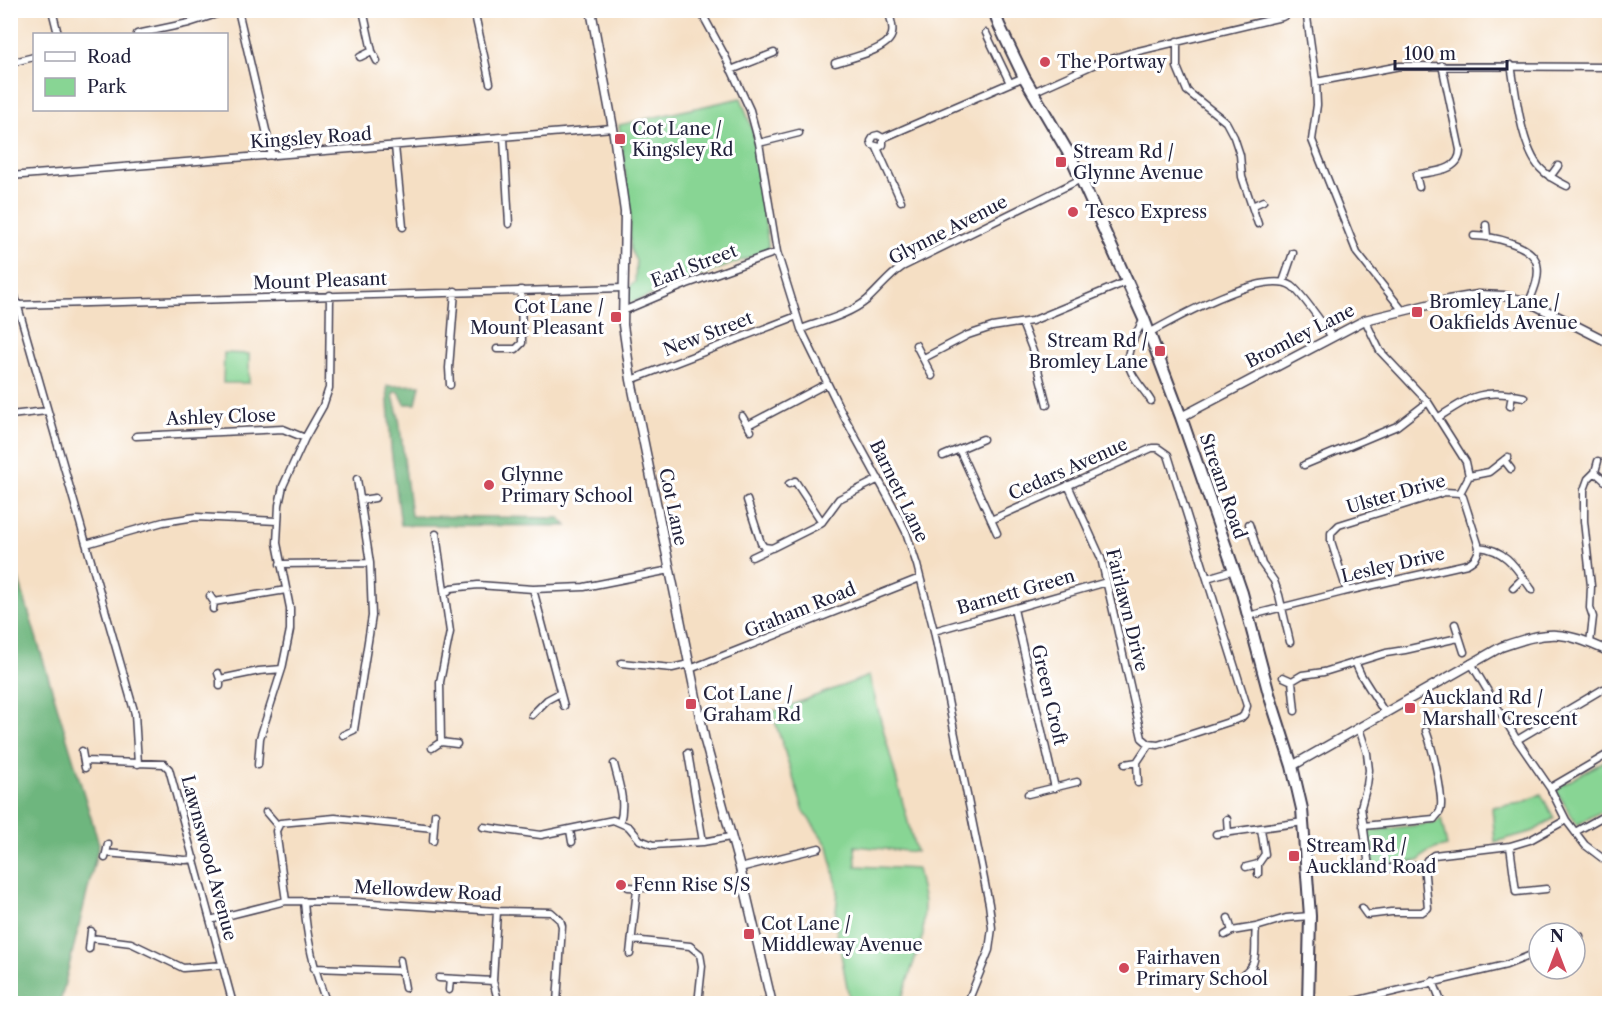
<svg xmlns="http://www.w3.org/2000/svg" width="1620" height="1014" viewBox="0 0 1620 1014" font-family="'Libre Caslon Text',serif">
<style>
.green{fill:#88d594;stroke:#557c68;stroke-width:1.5}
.forest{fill:#6eb67e;stroke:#486c5c;stroke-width:1.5}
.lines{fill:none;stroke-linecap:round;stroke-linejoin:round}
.street-casing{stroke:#423e50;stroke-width:9}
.secondary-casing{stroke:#423e50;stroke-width:11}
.highway-casing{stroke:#423e50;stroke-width:14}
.street{stroke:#fff;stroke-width:6}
.secondary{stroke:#fff;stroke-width:8}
.highway{stroke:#fff;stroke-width:10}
.poi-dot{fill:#d1495b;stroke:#fff;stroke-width:2}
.labels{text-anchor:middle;stroke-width:6;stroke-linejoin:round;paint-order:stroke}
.poi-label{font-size:18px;fill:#22223b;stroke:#fff;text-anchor:start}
.street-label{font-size:18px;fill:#22223b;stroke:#fff}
</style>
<rect width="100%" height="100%" fill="#fff"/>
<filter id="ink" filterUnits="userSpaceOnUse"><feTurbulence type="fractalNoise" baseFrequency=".0167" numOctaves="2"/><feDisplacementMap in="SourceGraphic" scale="12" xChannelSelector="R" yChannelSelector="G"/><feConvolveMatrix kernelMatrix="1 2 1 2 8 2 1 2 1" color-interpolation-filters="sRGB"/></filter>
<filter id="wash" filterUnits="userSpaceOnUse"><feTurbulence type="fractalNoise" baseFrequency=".008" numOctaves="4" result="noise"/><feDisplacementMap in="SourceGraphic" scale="24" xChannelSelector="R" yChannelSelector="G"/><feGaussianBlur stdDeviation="1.35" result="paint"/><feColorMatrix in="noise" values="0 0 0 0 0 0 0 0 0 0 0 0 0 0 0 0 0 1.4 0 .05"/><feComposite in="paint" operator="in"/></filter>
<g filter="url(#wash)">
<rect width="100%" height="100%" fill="#f5dfc4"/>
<!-- green -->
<path class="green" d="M741,98l12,34 16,118 -141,54 1,-17 6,-5 1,-21 -6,-12v-38l-11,-86z
M224,353l25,1v29h-26z
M869,676l47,176 -61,-6 1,20 61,3 7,33 -1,33 -23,68h-50l-15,-81 3,-31 -10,-45 -24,-34 -32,-100z
M1609,758v53h-7l-25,14 -20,-33 2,-5z
M1541,794l13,24 -20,13 -39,11 -3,-35 30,-4z
M1441,818l6,28c-13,3 -20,4 -28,15l-46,5 -6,-31 2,-4 66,-8z"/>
<!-- forest -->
<path class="forest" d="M420,385l-4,19h-11l-6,-12h-5l-1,4 6,22 12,98 149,2 7,8 -166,-1 -10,-76 -4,-63z
M11,554l88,290 -39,159h-49z"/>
</g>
<g filter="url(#ink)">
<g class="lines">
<defs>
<path id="street" d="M52,10l6,24
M238,10l34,146
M363,10l9,41 5,10
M474,10l16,73
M700,10l25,46 25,54 9,33 18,109 24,77 40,82 52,95 13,26 11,33 17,66 55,273 3,24 -3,22 -22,54
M1306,10l10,72 1,23 -5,35 45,113 46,58
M986,33l24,50
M137,34l52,-11 40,-13
M1177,41v26l10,24 39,31 8,15 6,18 2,22 16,47
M360,57l12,-6
M10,63l24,-6
M835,63c15,-5 54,-13 57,-29 2,-8 -2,-16 -4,-24
M1511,65c5,28 10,82 29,103 7,8 17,13 27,18
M731,70l43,-17
M1316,82l84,-16 210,1
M1033,92l60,-27 37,-12 152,-36 14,-7
M504,138l5,86
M883,138v7l-3,2 -8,-2 -1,-4 3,-5 4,-1 5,3 141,-61
M759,143l40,-10
M395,146l8,81
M877,148l24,53
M10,176l603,-48
M1550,177l8,-11
M1419,187l-3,-12c17,-4 44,-3 44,-25l-18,-85
M1252,206l11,-5
M1486,225l1,11
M1474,236c16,0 59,8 63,28 3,13 -3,26 -8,38
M10,279l125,435 3,50
M1283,282l10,-29
M18,305l605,-17
M623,311l64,-27 90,-32
M1144,319c-7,14 -21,33 -14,50 4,11 15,22 21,32
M1365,320l15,31 48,51 38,60 3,14 -9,17
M1022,323l12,31 13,51
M801,329c22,-8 48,-14 66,-29 12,-11 22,-24 35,-33l179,-88
M1149,333c27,-15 116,-65 143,-47 8,6 33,41 40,51
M1604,340l6,-9
M916,345l16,31
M497,349h19l6,-6 -1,-53
M924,358l44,-23 24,-8 40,-6 96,-40
M631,380l166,-64
M450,385l-1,-17 6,-77
M1510,406l2,-12
M10,415l37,-4
M742,416l9,15
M1439,417c33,-21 44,-29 85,-20
M748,425l78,-41
M136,436l147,-7 22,9
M959,449l38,84
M943,456l40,-17
M1504,460l7,9
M1598,461l-3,11 10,9
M1304,465l93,-39 31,-24
M1469,476l20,-4 19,-15
M789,484l6,-3 27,41
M361,500l14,-2
M747,500l14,43 3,4 8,1 44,-22 6,-4 17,-23 40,-20
M991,520l161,-72h6l10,7 79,251 -3,9 -3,3 -83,27 -9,-1 -7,-6 -41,-180 -33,-73
M1249,524l13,40 12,17 5,14 11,47
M86,544l77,-22 33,-5 81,4
M1479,547c28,3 37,21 53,43
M752,557l19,-9
M280,564l90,-1
M1207,578l27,-8
M1513,588l10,-10
M533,589l31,117
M1347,591l-16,-50v-8l8,-8 106,-33 15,1
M445,594l6,-6 27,-3 55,4 51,-2 86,-17
M210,596l4,6 -1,7
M214,602l72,-12
M1014,609l41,179
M1248,616l99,-25 120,-27c8,-4 11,-8 12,-17l-16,-50 -3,-4
M1455,624l9,28
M934,631l173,-49
M1590,643l3,-26 -3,-9 1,-22 -7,-65v-31l4,-11 7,-7
M1355,662l6,13 24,38
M621,663l51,5 17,-4
M1471,663l46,77 33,48 16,32 19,25 25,19
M690,669l230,-91
M218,673l2,6v7
M1283,677l9,4
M220,679l39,-8 23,-2
M1295,711l-3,-30 10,-6 22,-3 62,-19 19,-3 53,-12
M532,715l15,-15 13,-7
M1359,728l8,25 2,17 -2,15 -6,22 8,60 3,3 52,-5 3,-5 7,-5 76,-9 20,-6 36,-20
M343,735l11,-5 18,-114 -2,-53 -13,-84
M1517,740l86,-51h7
M441,742l16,2
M432,748l9,-6 -1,-60 10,-50 -14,-98
M82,751l3,17
M688,753l15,89
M85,761l79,3 5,5 64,235
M614,764c5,20 12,38 6,58
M1125,764l12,-2
M258,765l2,-27 22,-69 8,-39v-22l-13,-65 2,-38 4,-19 22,-48 18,-32 6,-18 1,-93
M1138,783l-1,-21 12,-18
M1550,788l60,-35
M1028,794l49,-12
M266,812l12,14
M1227,819l1,14
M1363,826l71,-7c2,-3 5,-5 6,-8 5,-12 -9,-68 -14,-80
M483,827l58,8 72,-15 16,7 11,13 13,5 50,-3 27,-5
M570,830l2,12
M1575,832l27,-15 8,-1
M1216,834l88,-12
M433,841l2,-27
M1510,846l6,46 30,-3
M106,853l79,7 10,-1
M105,858l3,-14
M1246,867l12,-3
M740,868l79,-20
M1258,874v-10l7,-10 -4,-25
M628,887l21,1
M286,901l-10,-70 4,-8 55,-5 98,10
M304,901c3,39 9,66 23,103
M1362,908l5,7 24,-3h31l6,-4 -4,-43
M497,911l-4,70 6,23
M210,920l76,-19 69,1 142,9 54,1 9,8 2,6 -5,77
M1232,931l24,-4
M1225,935l7,-4 -4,-13
M91,938l40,5 52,25 40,-3
M1575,938l5,-2
M632,940l58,6 10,8 2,12 -4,38
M89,949l2,-18
M630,954l7,-65
M400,960l5,28
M314,968l87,3
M1251,969l12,4
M439,978l54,3
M1237,979c25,-14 16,-27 19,-52l30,-9 24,-2
M1433,981l9,23
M449,990l1,-11
M1607,996l3,-2
M1342,1004l164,-39 33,-13"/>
<path id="secondary" d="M591,10l22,118 12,84 -2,113 8,55 74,361 35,127 32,136
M1181,417l184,-97 83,-20 30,-5 26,1 25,6 81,41
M1292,766l209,-119c49,-17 61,-17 109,5
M553,1004h28
M760,1004l12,-3"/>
<path id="highway" d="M994,10l5,15 25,52 48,82 72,160 37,98 61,176 27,101 23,72 10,43 8,107 -2,88"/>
</defs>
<!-- street casing -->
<use href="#street" class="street-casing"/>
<!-- secondary casing -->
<use href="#secondary" class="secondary-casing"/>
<!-- highway casing -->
<use href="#highway" class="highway-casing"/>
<!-- street -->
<use href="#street" class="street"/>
<!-- secondary -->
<use href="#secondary" class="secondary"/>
<!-- highway -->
<use href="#highway" class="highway"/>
</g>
</g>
<!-- markers -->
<g class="poi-dot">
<circle cx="1045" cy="62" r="6"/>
<rect x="614" y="133" width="12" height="12" rx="3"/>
<rect x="1055" y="156" width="12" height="12" rx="3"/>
<circle cx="1073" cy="212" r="6"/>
<rect x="1411" y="306" width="12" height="12" rx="3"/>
<rect x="610" y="311" width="12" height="12" rx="3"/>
<rect x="1154" y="345" width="12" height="12" rx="3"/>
<circle cx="489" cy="485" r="6"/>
<rect x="685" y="698" width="12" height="12" rx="3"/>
<rect x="1404" y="702" width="12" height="12" rx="3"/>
<rect x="1288" y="850" width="12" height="12" rx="3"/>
<circle cx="621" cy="885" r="6"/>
<rect x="743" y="928" width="12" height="12" rx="3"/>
<circle cx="1124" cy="968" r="6"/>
</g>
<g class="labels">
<!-- poi labels -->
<g class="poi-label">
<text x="1057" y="68">The Portway</text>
<text x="632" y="135">Cot Lane /<tspan x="632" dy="21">Kingsley Rd</tspan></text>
<text x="1073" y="158">Stream Rd /<tspan x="1073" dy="21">Glynne Avenue</tspan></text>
<text x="1085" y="218">Tesco Express</text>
<text x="1429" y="308">Bromley Lane /<tspan x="1429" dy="21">Oakfields Avenue</tspan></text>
<text x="604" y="313" text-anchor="end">Cot Lane /<tspan x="604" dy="21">Mount Pleasant</tspan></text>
<text x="1148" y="347" text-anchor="end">Stream Rd /<tspan x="1148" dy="21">Bromley Lane</tspan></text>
<text x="501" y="481">Glynne<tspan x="501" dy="21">Primary School</tspan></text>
<text x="703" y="700">Cot Lane /<tspan x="703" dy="21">Graham Rd</tspan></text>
<text x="1422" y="704">Auckland Rd /<tspan x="1422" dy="21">Marshall Crescent</tspan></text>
<text x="1306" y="852">Stream Rd /<tspan x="1306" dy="21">Auckland Road</tspan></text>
<text x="633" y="891">Fenn Rise S/S</text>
<text x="761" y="930">Cot Lane /<tspan x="761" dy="21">Middleway Avenue</tspan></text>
<text x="1136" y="964">Fairhaven<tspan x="1136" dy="21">Primary School</tspan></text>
</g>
<!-- street labels -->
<g class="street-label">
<text transform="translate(311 138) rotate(-4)" y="6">Kingsley Road</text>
<text transform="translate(948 230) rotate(-27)" y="6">Glynne Avenue</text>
<text transform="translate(694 266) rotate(-21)" y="6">Earl Street</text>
<text transform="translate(320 281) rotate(-2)" y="6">Mount Pleasant</text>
<text transform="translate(708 334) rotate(-21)" y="6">New Street</text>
<text transform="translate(1300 336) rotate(-27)" y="6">Bromley Lane</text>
<text transform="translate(221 417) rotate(-2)" y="6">Ashley Close</text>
<text transform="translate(1068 469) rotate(-24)" y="6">Cedars Avenue</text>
<text transform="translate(1223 486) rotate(71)" y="6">Stream Road</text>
<text transform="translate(899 491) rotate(64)" y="6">Barnett Lane</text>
<text transform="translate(1396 494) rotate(-16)" y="6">Ulster Drive</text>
<text transform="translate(673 507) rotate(78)" y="6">Cot Lane</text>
<text transform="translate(1393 565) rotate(-13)" y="6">Lesley Drive</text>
<text transform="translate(1016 592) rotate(-16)" y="6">Barnett Green</text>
<text transform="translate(800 610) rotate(-22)" y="6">Graham Road</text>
<text transform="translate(1127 610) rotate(76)" y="6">Fairlawn Drive</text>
<text transform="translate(1049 695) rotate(77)" y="6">Green Croft</text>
<text transform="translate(209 858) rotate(75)" y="6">Lawnswood Avenue</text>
<text transform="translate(428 891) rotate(3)" y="6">Mellowdew Road</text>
</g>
</g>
<!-- margin -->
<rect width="1620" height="1014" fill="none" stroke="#fff" stroke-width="36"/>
<!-- legend -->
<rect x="33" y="33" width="195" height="78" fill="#ffffff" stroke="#a7a7b1" stroke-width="1.5"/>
<rect x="45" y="52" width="30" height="9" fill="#ffffff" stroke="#a7a7b1" stroke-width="1.5"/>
<text x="87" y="63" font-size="18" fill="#22223b">Road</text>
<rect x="45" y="78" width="30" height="18" fill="#88d594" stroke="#a7a7b1" stroke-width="1.5"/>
<text x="87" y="93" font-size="18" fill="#22223b">Park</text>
<!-- north arrow -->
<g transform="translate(1557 951)"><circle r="28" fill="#ffffff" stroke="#a7a7b1" stroke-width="1.5"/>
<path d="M0-4.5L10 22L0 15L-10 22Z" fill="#d1495b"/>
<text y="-9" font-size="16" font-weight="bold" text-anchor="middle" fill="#22223b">N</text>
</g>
<!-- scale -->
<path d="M1395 60v9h112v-9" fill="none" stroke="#22223b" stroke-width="3"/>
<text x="1404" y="60" font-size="18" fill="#22223b" stroke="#ffffff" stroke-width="4.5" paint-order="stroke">100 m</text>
</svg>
